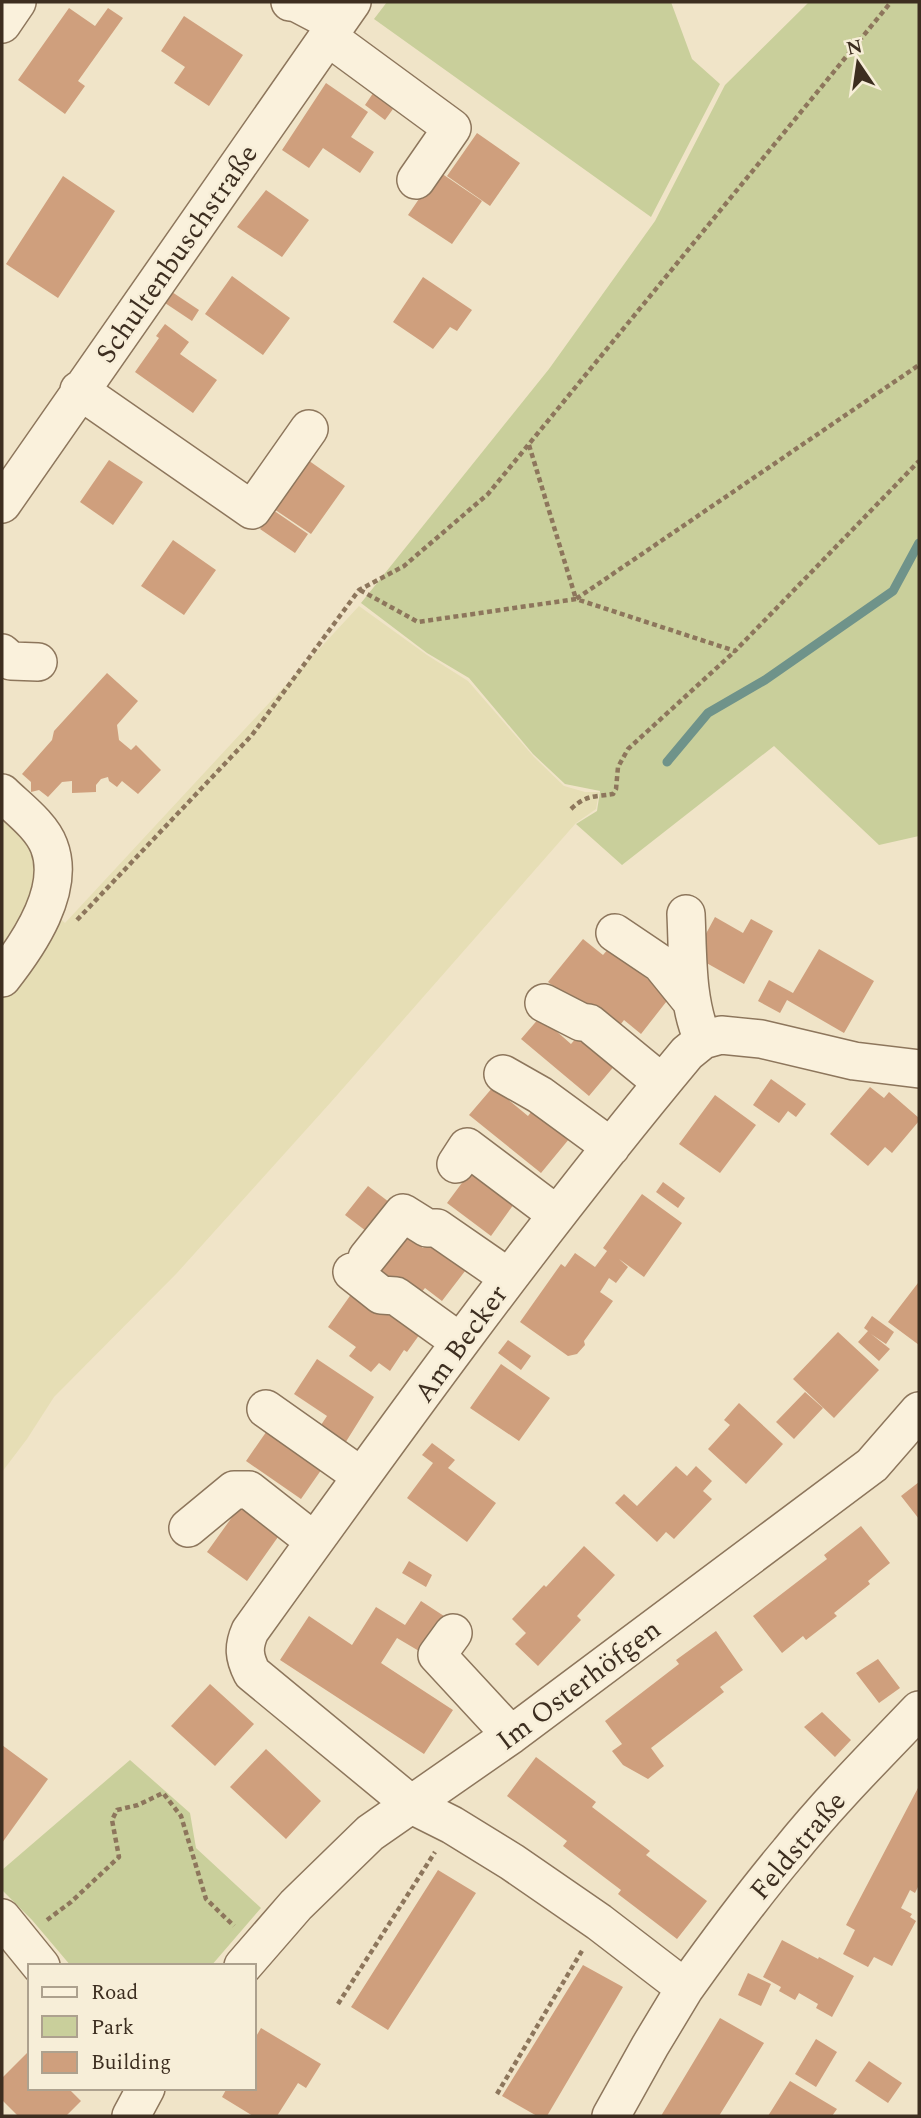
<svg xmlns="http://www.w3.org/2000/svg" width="921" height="2118" viewBox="0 0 921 2118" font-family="Spectral,serif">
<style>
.farmland{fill:#e6deb5}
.green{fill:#c9cf9b}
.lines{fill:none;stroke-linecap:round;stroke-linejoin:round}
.stream{stroke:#6f938a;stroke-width:9}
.building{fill:#cf9f7d}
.minor-casing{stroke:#8d765c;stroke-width:40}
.path{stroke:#8d765c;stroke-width:4.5;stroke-dasharray:5 3.5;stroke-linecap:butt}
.minor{stroke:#faf1dc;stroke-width:37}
.labels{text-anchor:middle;stroke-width:5;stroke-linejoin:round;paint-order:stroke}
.street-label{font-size:28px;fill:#3d2e20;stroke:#f7eed8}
</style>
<rect width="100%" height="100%" fill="#f0e4c8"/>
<!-- farmland -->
<path class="farmland" d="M359,606l68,49 41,26 66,76 30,29 21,6h14l-3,17 -20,14 -245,279 -154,171 -123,124 -27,42 -25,33v-657l22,21 10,27 2,34 29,26z"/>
<!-- green -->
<path class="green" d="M387,2h284l21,57 28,25 -69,133 -277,-198z
M809,2h110v834l-40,9 -105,-99 -152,119 -46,-41 21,-13 3,-20 -35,-7 -32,-30 -64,-76 -42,-25 -66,-50 188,-234 106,-148 70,-136z
M130,1760l60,53 6,35 65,60 -50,58h-140l-39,-46 -30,-30v-20z"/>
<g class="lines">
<!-- stream -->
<path class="stream" d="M667,762l41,-49 57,-33 128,-89 26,-48"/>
</g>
<!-- building -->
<path class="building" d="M69,8l26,18 13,-18 15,10 -45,63 7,5 -20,28 -47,-34z
M184,16l59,39 -34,51 -35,-23 11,-16 -24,-16z
M326,83l42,29 -17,25 23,15 -14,21 -37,-25 -14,20 -27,-18z
M380,83l21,15 -16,22 -20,-15z
M477,133l43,30 -30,43 -43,-30z
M438,171l44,30 -30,43 -44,-29z
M63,176l52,35 -57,87 -52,-34z
M266,190l43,30 -27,37 -45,-30z
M232,276l58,42 -27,37 -58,-41z
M423,277l49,33 -15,21 -7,-4 -17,22 -40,-27z
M172,292l27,18 -7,11 -27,-18z
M165,324l24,18 -9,12 37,26 -24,33 -58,-41 24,-34 -3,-2z
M305,458l40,28 -34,48 -40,-27z
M109,460l34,22 -30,43 -33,-23z
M273,510l35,24 -13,19 -35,-24z
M173,540l43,30 -32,45 -43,-29z
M107,673l31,28 -21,24 2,15 12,10 5,-5 25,25 -23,24 -16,-13 -5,6 -8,-6 -1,-4 -7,2 -5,6v7l-24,1v-12l-10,1 -14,15 -9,-7 -8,2v-10l-9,-8 30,-34 2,-9z
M715,917l28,16 8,-14 22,12 -29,53 -50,-28z
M583,939l20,16 6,-7 61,49 -29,37 -17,-14 -10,13 -66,-51z
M819,949l55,32 -30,52 -57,-33 -7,13 -22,-12 11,-21 24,13z
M540,1017l31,27 14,-16 36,30 -32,38 -68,-57z
M771,1079l35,25 -10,13 -8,-6 -9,12 -26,-18z
M493,1087l35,29 10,-13 36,30 -33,40 -72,-58z
M870,1087l14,11 5,-6 30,26v3l-27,32 -7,-6 -17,19 -38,-32z
M715,1095l41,30 -36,48 -41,-29z
M476,1164l43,33 -28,39 -44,-33z
M663,1182l22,16 -7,10 -22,-16z
M368,1186l21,16 -23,29 -21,-16z
M642,1194l40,29 -38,54 -25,-18 9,8 -12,16 -7,-5 -9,14 13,9 -29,40 1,4 -8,9 -9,2 -48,-34 41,-58 4,3 10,-14 20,14 12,-16 -4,-3z
M434,1234l38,28 -30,39 -17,-13 -10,12 -36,-26 27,-38 17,12z
M918,1283l1,1v61l-31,-23z
M352,1293l29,9 41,29 -15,21 -3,-2 -14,21 -11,-8 -8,9 -22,-16 7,-9 -28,-20z
M872,1316l22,16 -8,12 -15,-10 19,15 -11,12 -21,-19 10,-11 -4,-3z
M838,1332l41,38 -45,48 -41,-39z
M508,1340l23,16 -10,14 -23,-17z
M317,1359l57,38 -32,51 -25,-17 10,-15 -33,-22z
M501,1364l49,34 -31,43 -49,-33z
M805,1392l18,16 -29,31 -18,-17z
M739,1403l44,41 -37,40 -38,-35 22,-24 -6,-5z
M271,1425l55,38 -25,36 -55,-38z
M432,1443l23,17 -7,8 48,35 -29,39 -60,-44 26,-35 -11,-8z
M676,1466l11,10 9,-10 16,15 -9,10 9,8 -38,40 -8,-7 -9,10 -42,-39 9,-9 13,12z
M919,1482v37l-18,-23z
M245,1499l40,28 -38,54 -40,-29z
M861,1526l29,37 -22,18 2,3 -36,29 3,3 -31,24 -3,-4 -21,17 -29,-37 74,-57 -3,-4z
M584,1546l31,29 -38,41 4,4 -43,46 -23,-22 11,-11 -14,-14 32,-34 2,2z
M409,1561l23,14 -6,12 -24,-14z
M421,1601l26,17 -10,15 -5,-4 -13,22 -22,-13 -16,25 72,47 -29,44 -144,-94 29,-44 43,29 24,-38 29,18z
M716,1631l27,39 -23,17 4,5 -73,56 13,18 -16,13 -25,-14 -11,-14 10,-7 -17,-23 74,-57 -3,-4z
M878,1659l22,29 -21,15 -23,-30z
M210,1684l44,40 -39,42 -44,-40z
M822,1712l29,28 -16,17 -31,-30z
M2,1745l46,34 -46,64z
M266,1749l55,52 -35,38 -56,-52z
M536,1757l60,45 -4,5 58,44 -4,4 61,46 -30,38 -59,-45 3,-4 -58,-44 4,-5 -60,-45z
M919,1786v99l-4,8 -5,-3 -9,18 11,6 -2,3 6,4 -24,45 -18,-9 -6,10 -25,-13 12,-24 -9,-5z
M438,1870l38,23 -88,137 -37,-23z
M782,1940l36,19 1,-2 35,19 -22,41 -16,-9 2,-4 -19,-11 -4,7 -16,-9 2,-4 -18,-10z
M583,1965l40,22 -76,129h-10l-35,-20z
M748,1973l23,11 -10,22 -23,-11z
M720,2018l44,25 -45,73h-58z
M261,2028l60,36 -15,24 -8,-5 -21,33h-24l-31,-19 5,-9h27v-48z
M816,2039l21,13 -21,35 -21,-13z
M30,2050v38h38l13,13 -15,15h-48l-16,-16v-22z
M869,2061l33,22 -14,20 -33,-22z
M790,2081l47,28 -5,7h-64z"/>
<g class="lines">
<defs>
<path id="minor" d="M290,2l7,1 40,21
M2,24l15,-22
M328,37l124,91 -36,52
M79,390l173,120 57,-81
M2,504l350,-502
M2,653l9,8 27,1
M2,793c15,15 39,32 47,53 17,44 -21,99 -47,132
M686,914c2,42 0,87 17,126
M615,933l46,31 30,37
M544,1003l37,19 8,1 73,60
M919,1069l-65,-8 -93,-22 -40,-4 -18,5 -16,13c-155,186 -296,382 -437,578 -7,16 -6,26 2,42l160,132 40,20 60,37 87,60 86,66c33,-46 67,-92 104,-136 40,-50 86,-96 130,-142
M503,1074l37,21 71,52
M456,1164l11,-17 89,67
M367,1258l36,-45 24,15h10l71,49
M352,1272l29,23 15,1 64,46
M266,1409l95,67
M188,1528l46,-38h15l65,51
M453,1633l-16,22 74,80
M2,1918l39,48
M243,1966l53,-61 74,-72 141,-98 361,-270 47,-54
M131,2116l15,-28
M611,2116l39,-70 35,-58"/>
</defs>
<!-- minor casing -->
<use href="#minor" class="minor-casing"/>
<!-- path -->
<path class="path" d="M529,445l47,154 343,-234
M360,590l58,32 158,-23 159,52 184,-190
M571,809c15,-14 22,-12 42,-15l3,-5 2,-22 10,-18 106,-97
M77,920l175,-185 107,-145 45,-24 84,-72 403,-492
M47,1920l24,-18 48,-45 -7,-37 5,-10 21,-5 25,-12 18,23 25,83 28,27
M338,2004l97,-152
M497,2094l86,-145"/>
<!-- minor -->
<use href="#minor" class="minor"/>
</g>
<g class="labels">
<!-- street labels -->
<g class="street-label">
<text transform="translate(176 253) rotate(-55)" y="10">Schultenbuschstraße</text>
<text transform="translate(460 1343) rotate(-54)" y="10">Am Becker</text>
<text transform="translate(578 1684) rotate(-37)" y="10">Im Osterhöfgen</text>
<text transform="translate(797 1845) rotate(-50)" y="10">Feldstraße</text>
</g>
</g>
<!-- border -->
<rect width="921" height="2118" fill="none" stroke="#3d2e20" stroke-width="7"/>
<!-- legend -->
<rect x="28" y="1964" width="228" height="126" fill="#f7eed8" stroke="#ada18e" stroke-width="2"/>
<rect x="42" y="1987" width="35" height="10" fill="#faf1dc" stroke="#ada18e" stroke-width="2"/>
<text x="91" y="1999" font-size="21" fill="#3d2e20">Road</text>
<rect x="42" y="2016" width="35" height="21" fill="#c9cf9b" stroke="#ada18e" stroke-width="2"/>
<text x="91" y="2034" font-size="21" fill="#3d2e20">Park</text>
<rect x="42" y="2052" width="35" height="21" fill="#cf9f7d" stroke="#ada18e" stroke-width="2"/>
<text x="91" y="2069" font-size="21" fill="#3d2e20">Building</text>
<!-- north arrow -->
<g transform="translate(858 63) rotate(347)" stroke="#f7eed8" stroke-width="5" paint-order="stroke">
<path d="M0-5L12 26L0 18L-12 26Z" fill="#3d2e20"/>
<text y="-10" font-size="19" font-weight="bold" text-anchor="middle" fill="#3d2e20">N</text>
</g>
</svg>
